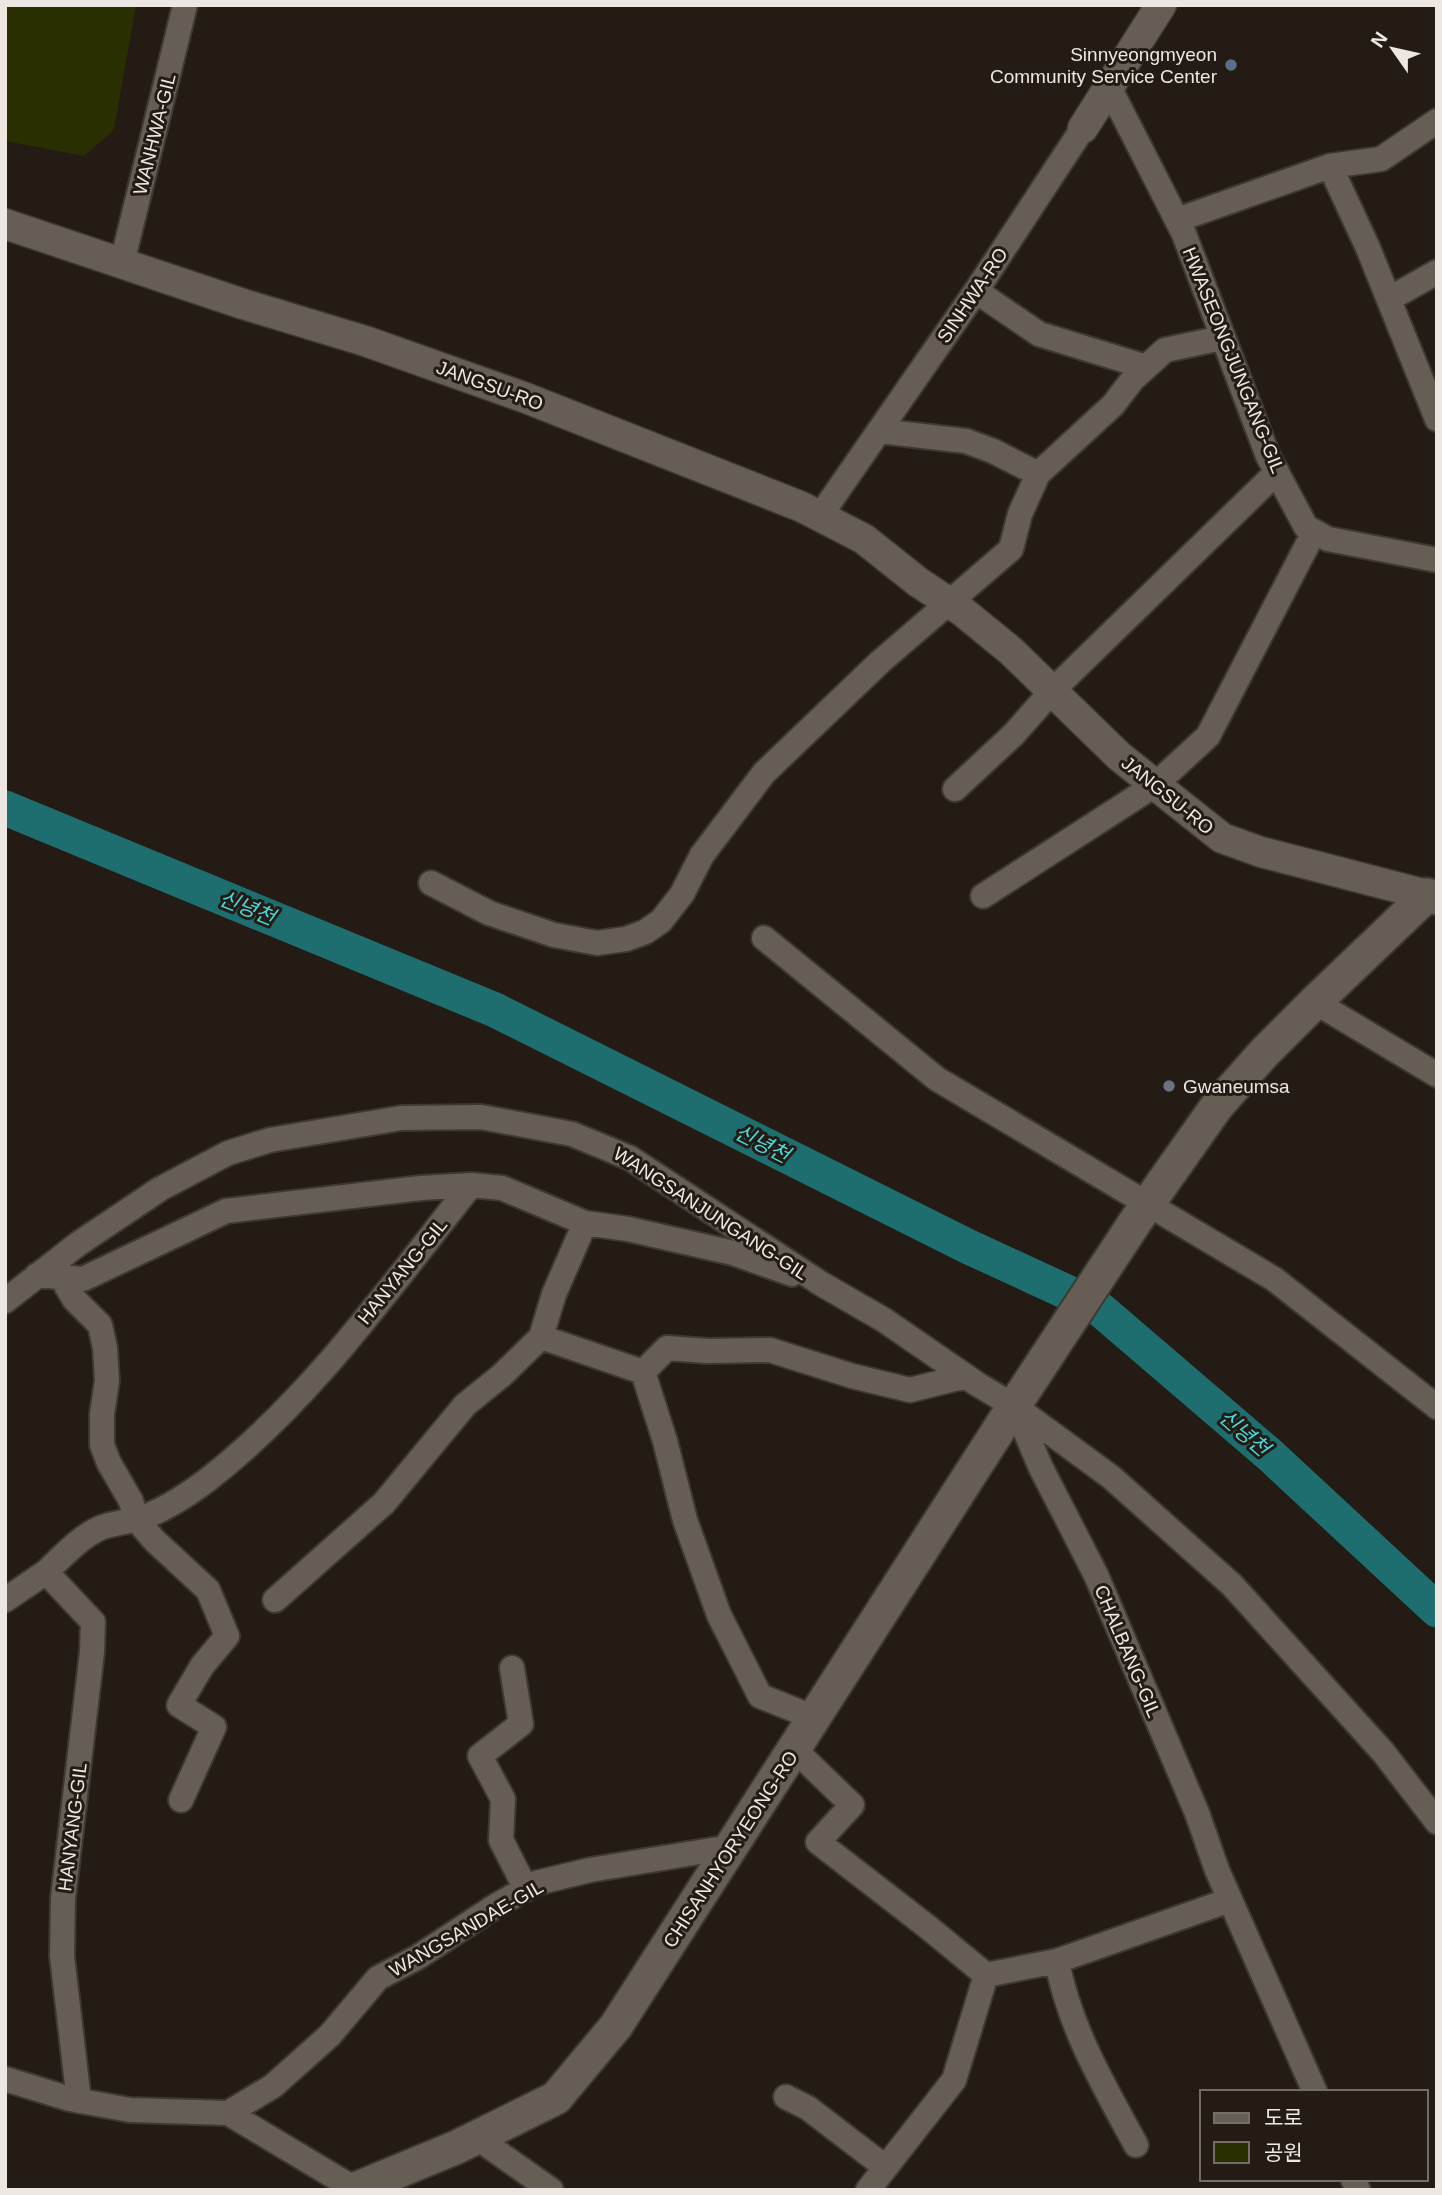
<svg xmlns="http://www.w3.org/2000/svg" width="1442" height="2195" viewBox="0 0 1442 2195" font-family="Helvetica,'Noto Sans KR',sans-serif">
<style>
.green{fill:#292f00}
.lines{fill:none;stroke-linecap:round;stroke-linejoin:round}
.river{stroke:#1e6e6f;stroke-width:35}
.minor-casing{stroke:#3d3833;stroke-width:28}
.tertiary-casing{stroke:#3d3833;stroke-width:33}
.secondary-casing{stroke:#3d3833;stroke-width:37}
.minor{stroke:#665d54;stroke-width:24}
.tertiary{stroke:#665d54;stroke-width:30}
.secondary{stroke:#665d54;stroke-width:33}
.service-dot{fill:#5c6f8a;stroke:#231b14;stroke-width:2.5}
.worship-dot{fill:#6b7280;stroke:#231b14;stroke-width:2.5}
.labels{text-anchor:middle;stroke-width:6;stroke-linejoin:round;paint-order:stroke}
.poi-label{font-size:19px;fill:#ece7e2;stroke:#231b14;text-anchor:end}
.street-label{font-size:19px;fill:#ece7e2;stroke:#231b14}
.water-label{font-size:21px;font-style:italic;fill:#46dbde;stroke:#231b14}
</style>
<rect width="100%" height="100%" fill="#231b14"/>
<!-- green -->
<path class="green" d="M5,5h131l-22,125 -30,26 -79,-15z"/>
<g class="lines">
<!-- river -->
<path class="river" d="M5,808l490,202 474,237 126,58 175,150 167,155"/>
<defs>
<path id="minor" d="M1109,87l75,147 84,222 38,71 22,12 109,21
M1330,166l51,-7 56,-38
M1177,220l153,-54 38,82 69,171
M122,263l63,-258
M976,291l63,43 107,33
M1389,299l48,-27
M879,431l87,10 27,10 45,23
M820,516l156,-225 107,-163
M955,789l59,-55 38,-43 225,-219
M431,883l58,30 65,22 43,8 29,-4 19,-7 16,-11 21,-27 20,-39 62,-82 116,-111 131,-113 9,-35 18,-40 75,-69 20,-26 32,-29 57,-12
M983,896l172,-111 53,-49 106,-204
M764,938l173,141 337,200 163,128
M1315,1002l122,73
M37,1275l46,4 143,-68 195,-23 50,-3 31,3 83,35 43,6 105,24 59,21
M61,1277l13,22 26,26 5,23 2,33 -5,33v31l7,18 22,38 5,18 19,22 53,49 19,46 -25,30 -23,39 35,22 -33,73
M5,1301l73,-57 82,-55 68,-36 42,-13 131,-22 80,-1 91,17 58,24 190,125 64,37 93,64 37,22 97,71 121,108 151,167 54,70
M541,1337l102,35 22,69 20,79 34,95 41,81 55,22
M643,1372l24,-24 41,3 62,-1 82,26 58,14 56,-14
M1015,1407l26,61 55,107 101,238 20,57 98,222
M5,1600l41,-28
M275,1600l109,-97 81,-98 37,-30 39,-38 13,-43 31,-71
M512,1668l9,56 -41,32 23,43 -2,41 25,49
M795,1750l57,55 -34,37 111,86 57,47
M5,2079l65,20 60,11 98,3 45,-27 57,-51 48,-57 40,-21 76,-50 42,-24 54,-13 140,-23
M786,2097l22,11 77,59
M79,2101l-17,-145 1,-58 29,-246 1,-30 -47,-50c16,-15 34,-35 54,-44 13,-5 28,-6 41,-10 24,-8 45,-22 65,-37 105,-81 183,-193 265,-296
M228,2113l127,76
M476,2137l75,53
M1136,2145c-32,-59 -67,-118 -79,-184l173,-61
M1353,2179l5,11
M868,2190l86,-110 32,-105 71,-14"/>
<path id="tertiary" d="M1083,128l78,-123
M5,224l238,80 122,37 161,57 276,109 62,32 54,43 44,29 49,40 108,105 103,82 39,14 166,43"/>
<path id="secondary" d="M353,2190l104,-43 99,-49 60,-72 398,-620 121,-184 82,-116 47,-53 51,-51 112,-107 10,3"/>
</defs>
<!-- minor casing -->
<use href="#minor" class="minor-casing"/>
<!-- tertiary casing -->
<use href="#tertiary" class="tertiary-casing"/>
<!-- secondary casing -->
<use href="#secondary" class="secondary-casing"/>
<!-- minor -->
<use href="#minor" class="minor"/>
<!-- tertiary -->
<use href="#tertiary" class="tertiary"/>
<!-- secondary -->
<use href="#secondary" class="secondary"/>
</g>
<!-- markers -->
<circle class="service-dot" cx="1231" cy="65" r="7"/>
<circle class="worship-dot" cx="1169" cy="1086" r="7"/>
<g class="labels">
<!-- poi labels -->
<g class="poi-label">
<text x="1217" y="61">Sinnyeongmyeon<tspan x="1217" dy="22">Community Service Center</tspan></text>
<text x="1183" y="1093" text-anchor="start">Gwaneumsa</text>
</g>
<!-- street labels -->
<g class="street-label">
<text transform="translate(154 134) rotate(-76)" y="7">WANHWA-GIL</text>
<text transform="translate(972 295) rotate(-56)" y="7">SINHWA-RO</text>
<text transform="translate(1234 360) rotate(68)" y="7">HWASEONGJUNGANG-GIL</text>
<text transform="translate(490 385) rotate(20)" y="7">JANGSU-RO</text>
<text transform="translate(1168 795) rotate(39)" y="7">JANGSU-RO</text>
<text transform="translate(711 1213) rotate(33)" y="7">WANGSANJUNGANG-GIL</text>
<text transform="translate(402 1271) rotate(-51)" y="7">HANYANG-GIL</text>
<text transform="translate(1128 1651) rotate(67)" y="7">CHALBANG-GIL</text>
<text transform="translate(72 1827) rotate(-83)" y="7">HANYANG-GIL</text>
<text transform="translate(730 1849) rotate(-57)" y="7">CHISANHYORYEONG-RO</text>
<text transform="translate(466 1928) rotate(-30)" y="7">WANGSANDAE-GIL</text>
</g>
<!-- water labels -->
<g class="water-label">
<text transform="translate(247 908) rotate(22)" y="7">신녕천</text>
<text transform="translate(762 1144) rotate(27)" y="7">신녕천</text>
<text transform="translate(1244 1433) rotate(41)" y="7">신녕천</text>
</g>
</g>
<!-- border -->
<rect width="1442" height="2195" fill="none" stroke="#ece7e2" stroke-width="14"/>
<!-- legend -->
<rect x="1200" y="2090" width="228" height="91" fill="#231b14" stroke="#736d66" stroke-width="2"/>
<rect x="1214" y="2113" width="35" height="10" fill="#665d54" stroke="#736d66" stroke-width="2"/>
<text x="1264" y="2125" font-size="21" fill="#ece7e2">도로</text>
<rect x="1214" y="2142" width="35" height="21" fill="#292f00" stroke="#736d66" stroke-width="2"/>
<text x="1264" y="2160" font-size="21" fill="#ece7e2">공원</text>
<!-- north arrow -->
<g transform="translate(1393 49) rotate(304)" stroke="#231b14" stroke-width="5" paint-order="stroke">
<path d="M0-5L12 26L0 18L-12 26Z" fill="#ece7e2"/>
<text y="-10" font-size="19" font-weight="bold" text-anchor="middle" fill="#ece7e2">N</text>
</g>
</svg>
